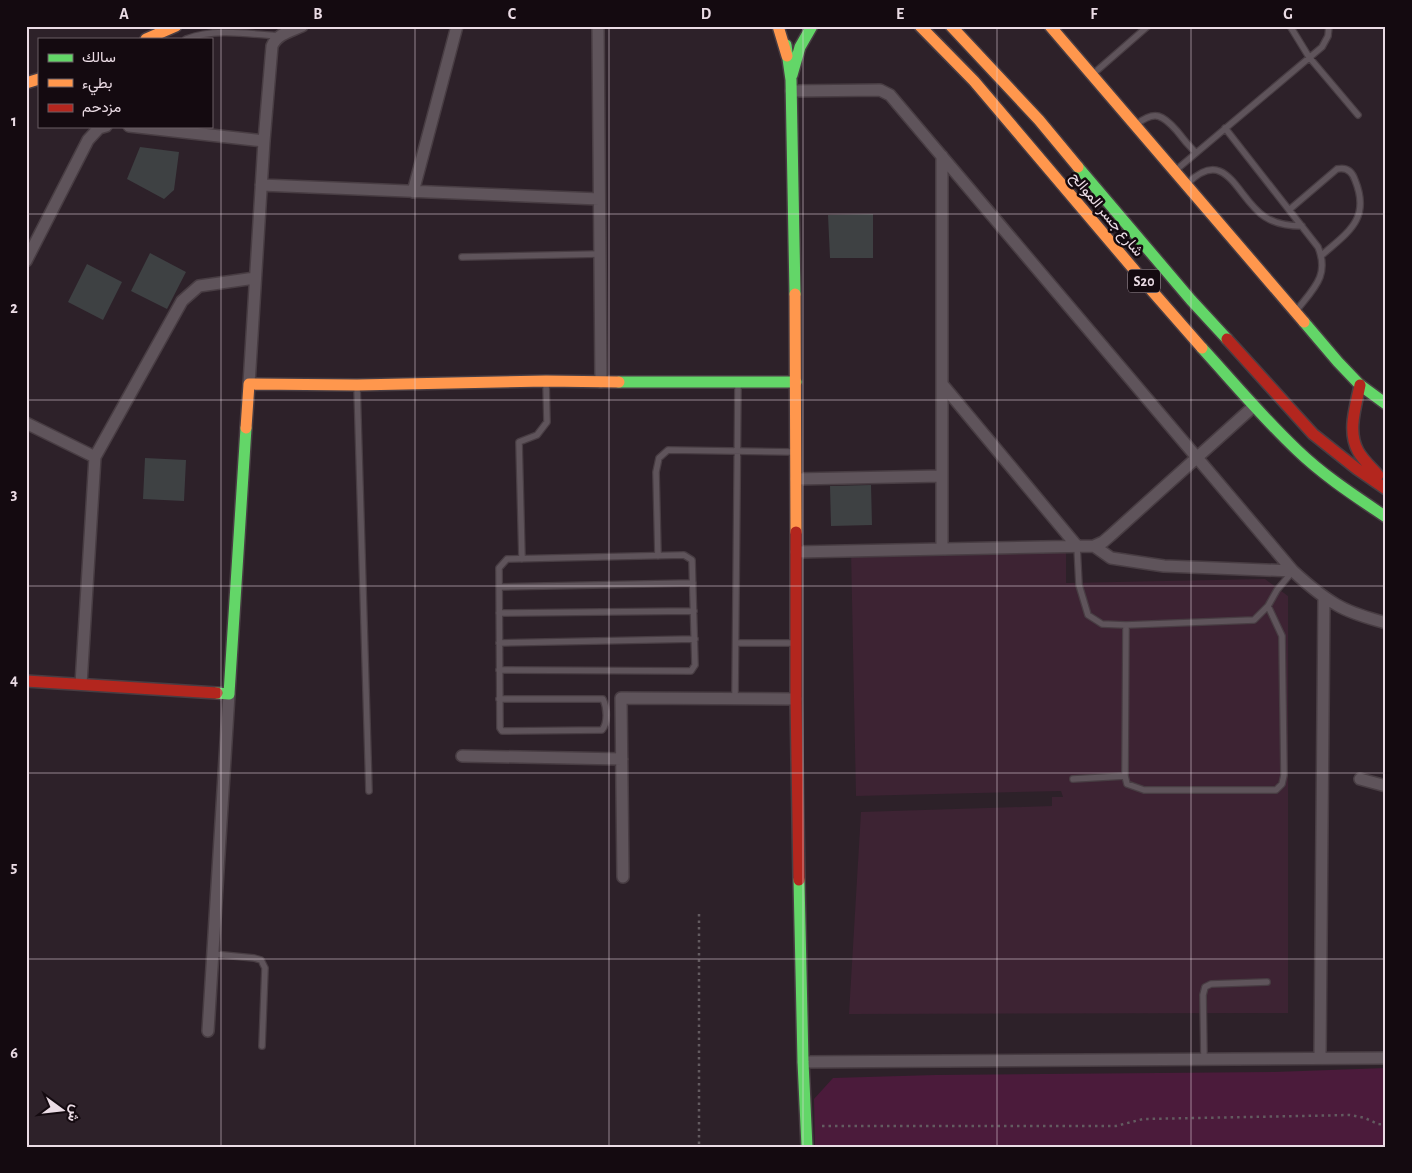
<svg xmlns="http://www.w3.org/2000/svg" width="1412" height="1173" viewBox="0 0 1412 1173" font-family="'Alegreya Sans',Vazirmatn,sans-serif">
<style>
.built{fill:#3d2333}
.green{fill:#4b1b3b}
.building{fill:#3e4143}
.lines{fill:none;stroke-linecap:round;stroke-linejoin:round}
.lane-casing{stroke:#483d43;stroke-width:8}
.street-casing{stroke:#483d43;stroke-width:14}
.fast-casing{stroke:#483d43;stroke-width:14}
.slow-casing{stroke:#483d43;stroke-width:14}
.jam-casing{stroke:#483d43;stroke-width:14}
.path{stroke:#635b60;stroke-width:2.5;stroke-dasharray:2.5 4;stroke-linecap:butt}
.lane{stroke:#5f545b;stroke-width:5.5}
.street{stroke:#5f545b;stroke-width:11}
.fast{stroke:#63d668;stroke-width:11}
.slow{stroke:#ff974d;stroke-width:11}
.jam{stroke:#b3261e;stroke-width:11}
.grid{fill:none;stroke:#ebdce5;stroke-width:1;stroke-opacity:0.55}
.labels{text-anchor:middle;stroke-width:5;stroke-linejoin:round;paint-order:stroke}
.shield{fill:#140a10;stroke:#aa9da5;stroke-width:1}
.shield-label{font-size:14px;font-weight:bold;fill:#ebdce5}
.street-label{font-size:15px;fill:#ebdce5;stroke:#140a10}
.neatline{fill:none;stroke:#ebdce5;stroke-width:2}
.grid-label{font-size:16px;text-anchor:middle;font-weight:bold;fill:#ebdce5}
</style>
<rect width="100%" height="100%" fill="#2d2129"/>
<!-- built -->
<path class="built" d="M851,550l215,3v30l199,-4 23,17v417l-439,1 12,-202 191,-6v-9h11l-2,-6 -205,5z"/>
<!-- green -->
<path class="green" d="M1386,1068v79h-571l-1,-48 19,-21 102,-3 339,-3z"/>
<!-- building -->
<path class="building" d="M140,147l39,5 -5,38 -10,9 -37,-20z
M873,214v44h-43l-2,-43z
M150,253l36,19 -19,37 -36,-18z
M87,264l35,18 -19,38 -35,-18z
M145,458l41,2 -2,41 -41,-2z
M871,485l1,40 -41,1 -1,-40z"/>
<g class="lines">
<defs>
<path id="lane" d="M1290,26l19,31 49,58
M186,39c30,-11 62,-5 93,-3
M1093,74l55,-48
M1137,124c18,-14 26,-9 40,7 6,8 12,15 19,22
M1225,128l93,119c12,29 -5,42 -22,64
M1176,170l146,-123 6,-11 1,-10
M1188,183c39,-38 49,16 77,34 11,7 24,9 37,9
M1289,210l48,-41c9,-2 15,2 18,11 16,39 -7,52 -33,75
M462,257l138,-3
M357,386l12,405
M1077,546l2,39 9,30 14,9 24,1 128,-5 14,-14 9,-16 16,-19
M658,556l-2,-84 3,-14 9,-8 126,2
M522,559l-3,-117 18,-7 10,-13 -1,-39
M499,587l194,-4
M499,613l195,-2
M1126,625l-1,151 2,8 17,6h132l6,-6 2,-9 -2,-139 -14,-30
M499,643l196,-4
M736,643h58
M499,699h104c4,9 5,24 -1,31l-100,1 -2,-3 -1,-160 8,-9 177,-4 8,5 3,105 -4,6 -192,-1
M735,699l3,-315
M1073,779l52,-3
M213,954l41,4 7,2 4,8 -3,78
M1204,1059l-1,-64 2,-8 6,-3 56,-2"/>
<path id="street" d="M598,26l3,356
M791,91l89,-1 10,5 403,476c14,13 28,25 44,34 15,9 32,13 49,18
M129,126l135,15
M261,185l338,14
M413,192l44,-166
M26,261l62,-121 11,-12 7,-2
M249,384l15,-243 8,-95c5,-12 19,-15 30,-20
M942,384l135,162
M26,423l69,34
M796,479l146,-3
M1094,546l17,12 53,8 129,5
M942,549v-393
M796,552l298,-6 9,-4 7,-6 144,-130
M81,684l14,-227 87,-156 17,-15 56,-8
M462,756l160,3
M1360,779l26,7
M623,877l-2,-179 175,1
M208,1031l21,-337
M1320,1058l4,-461
M803,1062l583,-4"/>
<path id="fast" d="M786,45l5,35 4,214
M792,75l8,-28 12,-21
M1078,167l113,133 36,39
M1304,322l34,40 22,23 26,19
M1202,348c31,34 61,70 95,102 27,26 58,46 89,67
M619,382h177
M217,693l12,1 17,-266
M799,880l4,182 4,85"/>
<path id="slow" d="M778,26l9,30
M920,26l54,55 179,211 49,56
M951,26l88,94 39,47
M1050,26l254,296
M146,39l30,-13
M26,83l13,-4
M795,294l1,238
M246,428l3,-44 108,1 189,-4 73,1"/>
<path id="jam" d="M1227,339l86,95 44,35 29,20
M1360,385c-4,21 -13,46 -2,66 5,9 13,16 20,24
M796,532v167l3,181
M26,681l191,12"/>
</defs>
<!-- lane casing -->
<use href="#lane" class="lane-casing"/>
<!-- street casing -->
<use href="#street" class="street-casing"/>
<!-- fast casing -->
<use href="#fast" class="fast-casing"/>
<!-- slow casing -->
<use href="#slow" class="slow-casing"/>
<!-- jam casing -->
<use href="#jam" class="jam-casing"/>
<!-- path -->
<path class="path" d="M699,914v233
M822,1126h294l27,-7 207,-4 15,3 13,6 8,1"/>
<!-- lane -->
<use href="#lane" class="lane"/>
<!-- street -->
<use href="#street" class="street"/>
<!-- fast -->
<use href="#fast" class="fast"/>
<!-- slow -->
<use href="#slow" class="slow"/>
<!-- jam -->
<use href="#jam" class="jam"/>
</g>
<!-- grid -->
<path class="grid" d="M221,26v1121M415,26v1121M609,26v1121M803,26v1121M997,26v1121M1191,26v1121M26,214h1360M26,400h1360M26,586h1360M26,773h1360M26,959h1360"/>
<g class="labels">
<!-- shield labels -->
<rect class="shield" x="1128" y="269.5" width="32" height="23" rx="4"/>
<g class="shield-label">
<text x="1144" y="286">S20</text>
</g>
<!-- street labels -->
<g class="street-label">
<text transform="translate(1107 214) rotate(50)" y="5">شارع جسر الموالح</text>
</g>
</g>
<!-- border -->
<rect width="1412" height="1173" fill="none" stroke="#140a10" stroke-width="55"/>
<!-- legend -->
<rect x="38" y="38" width="175" height="90" fill="#140a10" stroke="#6a5e65"/>
<rect x="48" y="54" width="25" height="8" fill="#63d668" stroke="#6a5e65"/>
<text x="82" y="62" font-size="15" fill="#ebdce5">سالك</text>
<rect x="48" y="79" width="25" height="8" fill="#ff974d" stroke="#6a5e65"/>
<text x="82" y="88" font-size="15" fill="#ebdce5">بطيء</text>
<rect x="48" y="104" width="25" height="8" fill="#b3261e" stroke="#6a5e65"/>
<text x="82" y="112" font-size="15" fill="#ebdce5">مزدحم</text>
<!-- north arrow -->
<g transform="translate(62 1110) rotate(105)" stroke="#140a10" stroke-width="4" paint-order="stroke">
<path d="M0-4L9 19L0 12L-9 19Z" fill="#ebdce5"/>
<text y="-8" font-size="14" font-weight="bold" text-anchor="middle" fill="#ebdce5">ش</text>
</g>
<rect x="28" y="28" width="1356" height="1118" class="neatline"/>
<g class="grid-label">
<text x="124" y="19">A</text>
<text x="318" y="19">B</text>
<text x="512" y="19">C</text>
<text x="706" y="19">D</text>
<text x="900" y="19">E</text>
<text x="1094" y="19">F</text>
<text x="1288" y="19">G</text>
<text x="14" y="126">1</text>
<text x="14" y="313">2</text>
<text x="14" y="499">3</text>
<text x="14" y="685">4</text>
<text x="14" y="872">5</text>
<text x="14" y="1058">6</text>
</g>
</svg>
